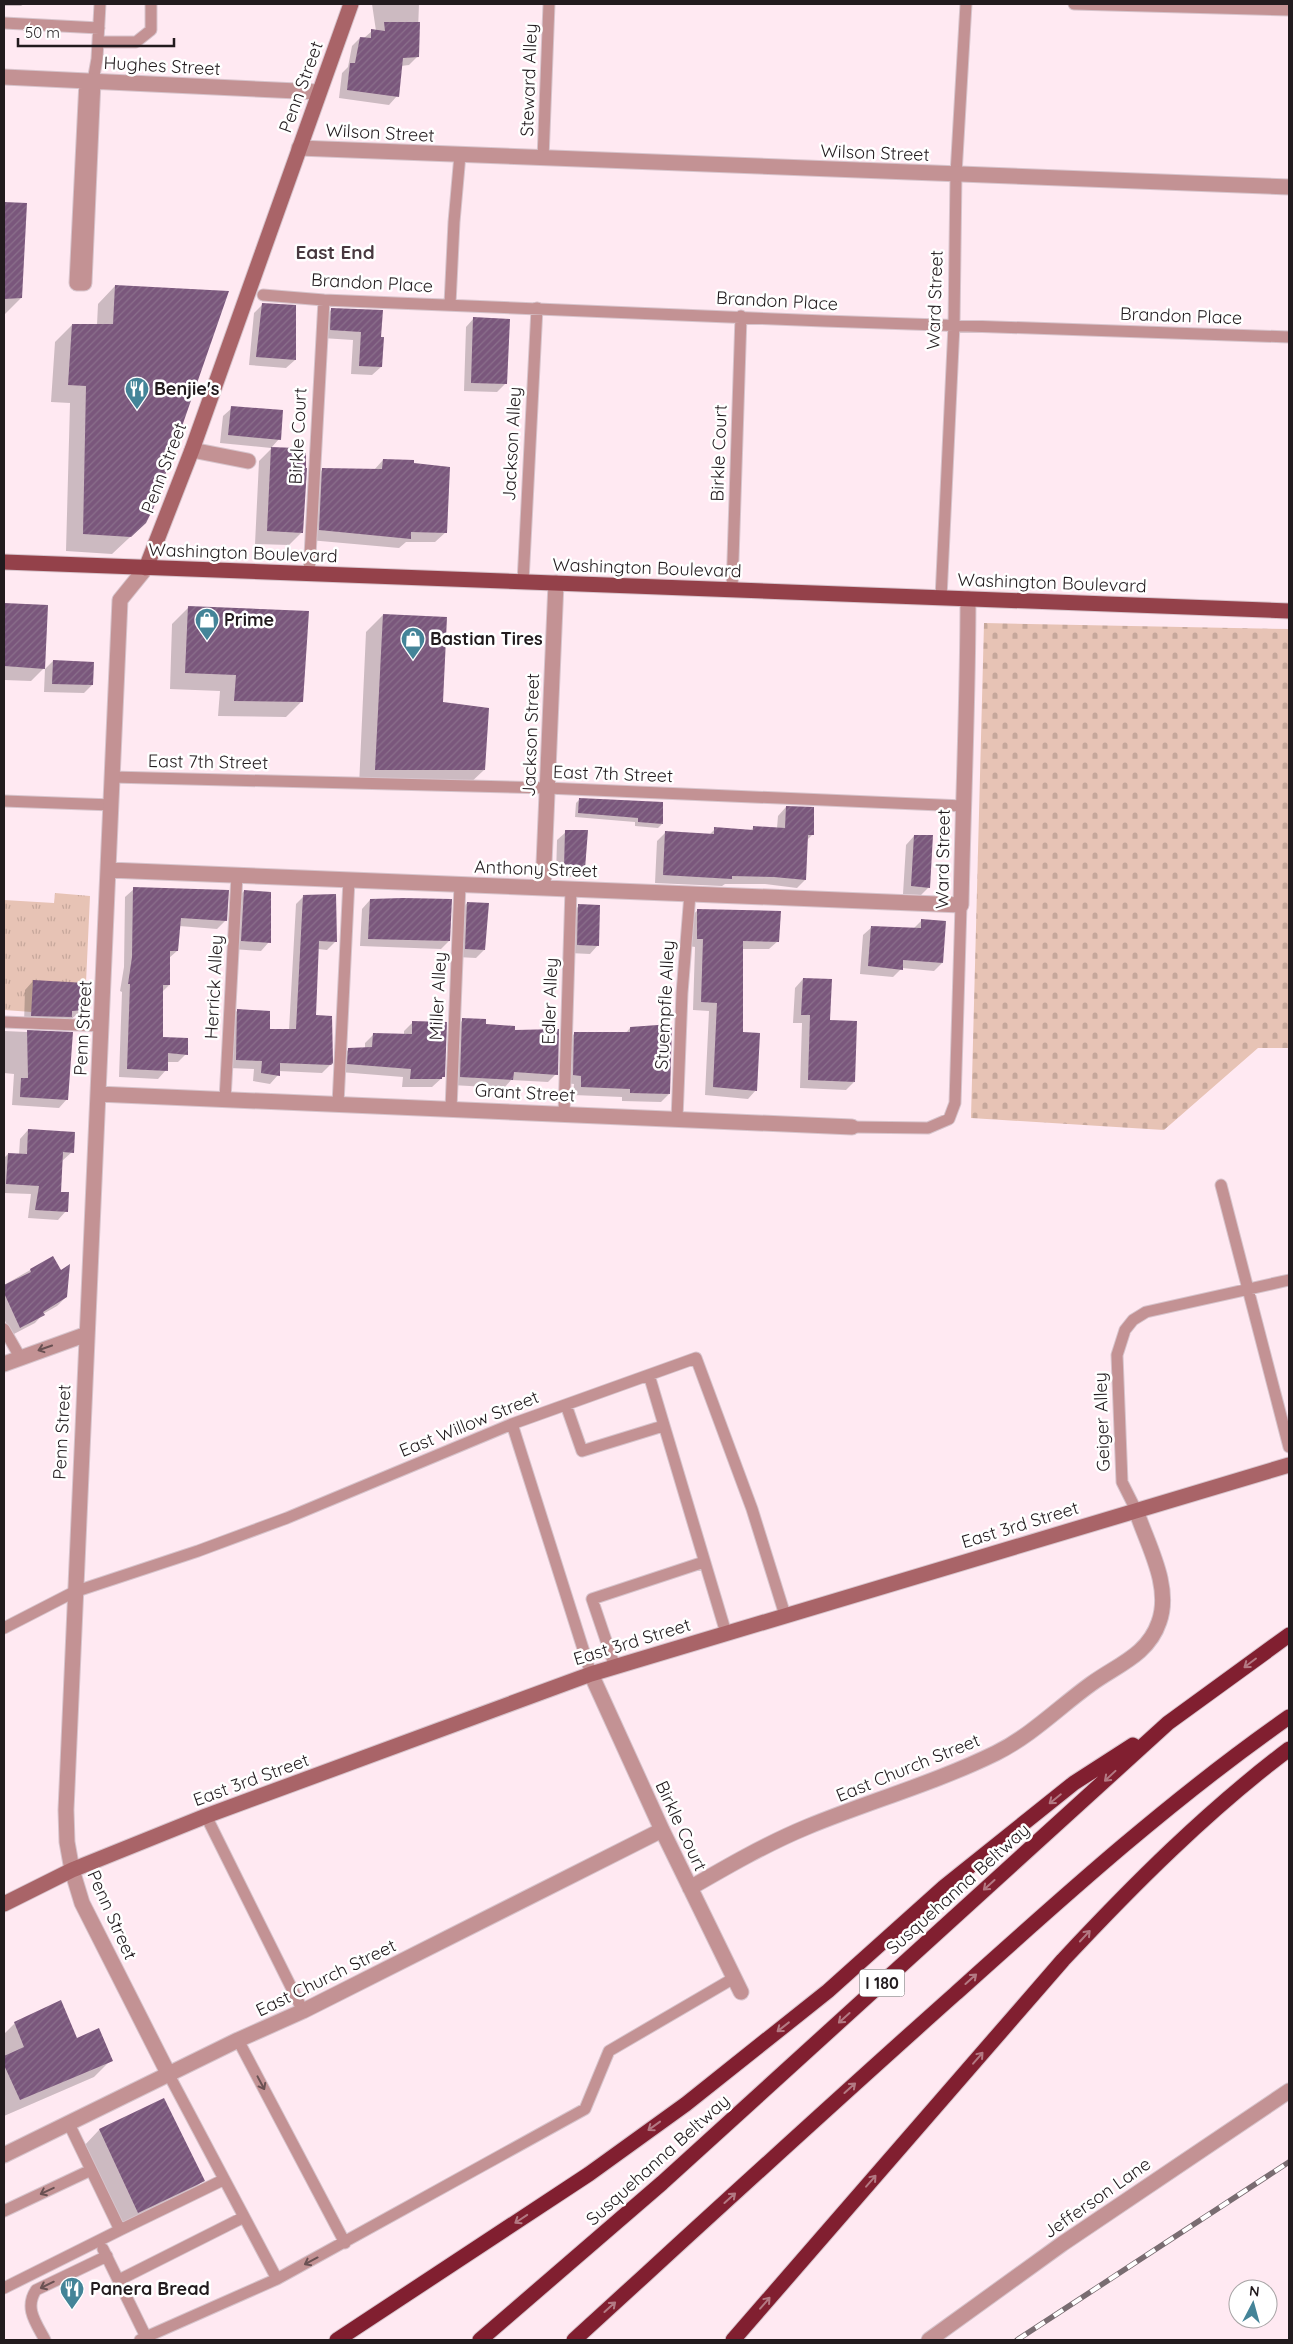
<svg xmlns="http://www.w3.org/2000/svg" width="1293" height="2344" viewBox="0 0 1293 2344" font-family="Quicksand,sans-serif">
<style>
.grass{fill:url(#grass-tufts)}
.cemetery{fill:url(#cemetery-stones)}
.shadow{fill:#0003}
.building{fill:url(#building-hatch)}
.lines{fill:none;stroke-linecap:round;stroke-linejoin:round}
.lane-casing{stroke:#d7c4cc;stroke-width:13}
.street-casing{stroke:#d7c4cc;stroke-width:17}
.secondary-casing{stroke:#d7c4cc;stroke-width:17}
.primary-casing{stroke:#d7c4cc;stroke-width:17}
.highway-casing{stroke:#d7c4cc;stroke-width:17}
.lane{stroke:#c39294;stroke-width:11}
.street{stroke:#c39294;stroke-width:15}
.secondary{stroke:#a96468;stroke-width:15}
.primary{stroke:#94414a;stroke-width:15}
.highway{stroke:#811f30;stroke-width:15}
.rail-casing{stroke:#796c71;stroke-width:5.5}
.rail{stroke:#fff;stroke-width:4;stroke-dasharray:11;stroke-linecap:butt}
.oneway{stroke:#6a5153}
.oneway2{stroke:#b37983}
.labels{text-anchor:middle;stroke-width:5;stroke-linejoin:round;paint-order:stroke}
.shield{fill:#fff;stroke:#645f62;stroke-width:1}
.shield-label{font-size:16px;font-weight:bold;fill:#221b1e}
.street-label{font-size:18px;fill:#221b1e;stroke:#fff}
.poi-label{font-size:18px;font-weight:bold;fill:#221b1e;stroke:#fff;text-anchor:start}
.neighbourhood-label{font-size:19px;font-weight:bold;fill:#48383f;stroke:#fff}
</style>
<defs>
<pattern id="grass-tufts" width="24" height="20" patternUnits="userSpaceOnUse" patternTransform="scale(1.25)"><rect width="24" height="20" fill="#e7c3b5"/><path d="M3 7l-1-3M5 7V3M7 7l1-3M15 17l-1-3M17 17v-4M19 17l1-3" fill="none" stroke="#c6a79b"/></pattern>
<pattern id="cemetery-stones" width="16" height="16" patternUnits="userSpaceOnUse" patternTransform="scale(1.25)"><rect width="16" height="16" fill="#e7c3b5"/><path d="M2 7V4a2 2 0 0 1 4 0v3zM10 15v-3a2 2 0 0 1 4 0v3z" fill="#c6a79b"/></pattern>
<pattern id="building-hatch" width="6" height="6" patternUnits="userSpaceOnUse" patternTransform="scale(1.25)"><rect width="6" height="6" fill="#7a577c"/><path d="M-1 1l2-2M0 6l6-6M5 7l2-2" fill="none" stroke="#8b708c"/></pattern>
</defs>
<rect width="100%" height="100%" fill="#ffe9f2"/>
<!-- grass -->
<path class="grass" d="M55,893l35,3 -4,87 -54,29 -28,-2v-110l50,3z"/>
<!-- cemetery -->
<path class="cemetery" d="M984,623l305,6v419h-31l-94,82 -193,-12z"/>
<!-- shadow -->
<path class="shadow" d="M4,4h20l-3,2h-17z
M372,4h47l-2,53 -8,8 -8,1 -4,30 -8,9 -50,-7 3,-25 6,-6 4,-21 8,-8h4l8,-7h4z
M4,203l22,1 -5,94 -17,17z
M115,286l30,237 -33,31 -46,-3 4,-148 -19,-1 4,-60 17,-17h25l1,-21z
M263,304l32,56 -9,8 -37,-3 5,-52z
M332,309l47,30 2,28 -9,8 -21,-1 2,-34 -31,-2 1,-20z
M474,318l32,65 -9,9 -33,-1 2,-64z
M232,408l47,31 -8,9 -51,-5 3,-27z
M272,448l30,84 -13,13 -34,-1 4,-83z
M383,460l63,72 -11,10h-29l-7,6 -90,-8 4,-61 10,-10 51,1z
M4,605l43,1 -3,62 -13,13 -27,-1z
M188,608l114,93 -16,16 -68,-1 2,-25 -50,-2 2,-65z
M383,615l101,155 -18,17 -107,-1 7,-154z
M53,661l39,24 -8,8 -40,-1 1,-23z
M580,799l82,4v21l-4,4 -23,-2v-4l-60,-5 1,-14z
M786,807l26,28 -5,5 -2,40 -8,8 -32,-4h-40l-3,2 -67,-3 2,-42 9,-9 43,3 6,-6 35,2 4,-4 23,1 1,-12z
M566,832l18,37 -8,8 -20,-1 1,-36z
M914,836l15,51 -8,8 -18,-1 3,-49z
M134,889l92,31 -9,9 -38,-3 -2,25 -8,7v27l-7,7 -1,46 25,16 -8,8h-12v8l-8,9 -39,-2 3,-85 -2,-1 4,-24 1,-70z
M244,891l25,51 -8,9 -28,-2 3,-49z
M304,896l31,46 -8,8 -9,-1 -3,67 15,49 -8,8 -43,-2 -1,4 -8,9 -17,-3 1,-12 -26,-1 1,-50 9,-8 31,20h20l7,-126z
M370,900l79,41 -8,8 -81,-3 2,-37z
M467,903l17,47 -8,8 -19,-1 2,-45z
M579,906l19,39 -8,9 -21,-1 1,-39z
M698,910l80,31 -9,8h-28l1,85 14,56 -8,9 -43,-4 4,-84 -16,-1 2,-63 -6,-1v-28z
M922,920l20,43 -8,8 -32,-3 -9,9 -33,-3 3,-39 9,-8 41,2z
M803,979l26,42 25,61 -8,8 -46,-2 2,-65h-9l2,-35z
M33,981l50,29 -20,15 -39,-1 1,-34z
M463,1020l50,11 43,43 -8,8 -37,-2 -7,8 -52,-3 2,-57z
M413,1022l31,54 -12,11h-30l1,-10 -63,-5v-14l9,-9 16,-1v-5l9,-9 30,1v-4z
M630,1028l39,66 -8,8 -39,-1v-4l-49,-2 1,-11 -9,-1 1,-41 9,-9h51z
M4,1031l67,3 -4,65 -8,9 -47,-3 2,-31 -10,-1z
M28,1130l44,22 -10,9 -2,32 6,18 -8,9 -30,-2 3,-24 -27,-1v-35l4,-4 11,1 1,-16z
M53,1257l13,40 -9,9 -14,8 -8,9 -23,12 -8,-16v-34z
M15,2023l61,17 35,20 -17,17 -90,39v-82z
M164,2100l39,80 -17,18 -66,31 -38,-81 17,-18z"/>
<!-- building -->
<path class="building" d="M384,22h36l-1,35 -16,1 -4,39 -52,-7 3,-27h5l5,-26 11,1v-9l14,2z
M4,202l23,1 -5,95 -18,1z
M115,285l114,6 -75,216 -8,16 -15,14 -48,-3 3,-148 -18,-1 4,-61h41z
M262,303l34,2v55l-40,-3z
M331,308l52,2 -2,27h3l-2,30 -23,-1 2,-34 -31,-2z
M473,317l37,2 -3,65 -36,-1z
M231,406l52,4 -2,30 -53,-5z
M271,447l25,1v5h10v15h1l-4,65 -36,-2z
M383,459l31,1v3l36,4 -3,66 -36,-1v7l-92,-9 3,-62 60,1z
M4,603l44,2 -3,64 -41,-3z
M188,606l121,5 -6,91 -69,-1 2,-26 -51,-2z
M383,614l64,3 -4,85 46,6 -4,62h-110z
M53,660l41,2 -1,23 -41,-1z
M579,798l84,4v22l-25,-2v-4l-60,-5z
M786,806l28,1v28h-6l-2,45 -32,-3 -42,-1v3l-69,-4 2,-44 49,3v-7l39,3v-4l32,2z
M565,830h23l-3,39 -21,-1z
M914,835h19l-3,53 -19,-2z
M133,887l96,3 -2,31 -46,-3 -3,33h-8v34h-7v52l25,1v17l-20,-2v18l-41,-2 3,-85h-2l4,-27z
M244,890l27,2v51l-30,-2z
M336,894l1,48 -18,-1 -3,74 16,1 1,47 -2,2 -51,-2v13l-19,-3 1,-12 -26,-1 1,-51 33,2v18h26l7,-134z
M403,898l49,1 -2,42 -82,-2 2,-40z
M467,902l22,1 -4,47 -20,-1z
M578,904l22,1 -1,41 -22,-1z
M697,909l84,2 -2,31 -36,-1v91l17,1 -3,58 -44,-4 4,-84 -16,-1 2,-63h-6z
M921,919l25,2 -3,42 -40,-3v10l-35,-4 3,-40 50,2z
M803,978l29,1 -2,41 27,1 -2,61 -47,-2 2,-65h-9z
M33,980l53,3 -1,27 -13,1v6l-41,-1z
M462,1018l24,1v5l29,2v4l44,-1 -1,46 -44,-3 -1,8 -53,-3z
M412,1021l35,1 -2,55h-3v2h-32l1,-10 -64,-5 1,-16 24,-1 1,-14 39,1z
M672,1024l-2,70 -40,-1v-4l-49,-2v-11l-8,-1 1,-43h56v-5z
M27,1030l46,2 -5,68 -48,-3 1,-19h7z
M28,1129l47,3 -1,21 -11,-1 -2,40h8l-1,20 -33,-2 4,-24 -33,-2 2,-31 19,1z
M53,1256l8,14 9,-6 -3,33 -24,15 2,3 -25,13 -16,-35v-8l27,-13 -1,-3z
M61,2000l16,38 22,-10 14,33 -93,39 -16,-35v-9l20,-9 -10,-25z
M164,2098l41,83 -67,32 -39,-84z"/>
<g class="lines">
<defs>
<path id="lane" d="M1074,4l215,6
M4,23l95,5
M99,42h37l15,-12v-26
M93,81l4,-22 3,-55
M543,159l6,-155
M263,295l61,5 500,21 465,16
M450,304l4,-82 6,-67
M309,574l15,-274
M523,582l14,-274
M732,590l9,-274
M941,598l13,-273 2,-151 10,-170
M112,777l435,11 416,18
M4,801l108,4
M4,1022l97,4
M225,1100l12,-225
M338,1104l11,-224
M451,1109l9,-225
M564,1114l7,-225
M677,1119l5,-126 8,-99
M852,1127l76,1 21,-9 6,-16 6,-198
M1221,1185l68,262
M4,1329l16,28
M649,1375l77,258
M566,1405l16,46 81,-25
M512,1424l79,250
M1136,1510l-14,-28 -5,-127 8,-25 8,-10 13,-8 143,-32
M4,1628l70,-36 124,-41 89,-33 225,-94 184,-66 56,151 33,106
M615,1667l-23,-68 112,-37
M206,1816l97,195
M238,2040l107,203
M169,2075l108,204
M69,2124l51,106 103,-50
M4,2211l87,-41
M103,2249l43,88 -6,3
M119,2280l125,-63
M4,2288l116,-58
M146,2337l131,-58 308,-170 24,-58 125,-73
M45,2340c-9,-17 -21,-32 -9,-50l71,-34"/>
<path id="street" d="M4,77l315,15
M87,81l-10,202h7l9,-202
M299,148l990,39
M192,450l56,11
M146,568l-26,32c-18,404 -39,807 -54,1210l1,32 5,28 10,33 87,172
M109,870l852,35c2,-102 7,-204 7,-306
M543,887l13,-304
M98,1094l754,33
M4,1364l83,-30
M591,1674l71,156 79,162
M690,1888c38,-22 76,-44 117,-61 63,-26 128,-44 189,-74 36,-18 63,-46 95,-69 26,-19 57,-29 68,-62 13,-36 -12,-78 -23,-112
M4,2155l234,-115 65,-29 359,-181
M929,2340l133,-96 227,-153"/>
<path id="secondary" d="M146,568l46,-118 159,-446
M4,1904l68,-34 134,-54 385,-142 698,-209"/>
<path id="primary" d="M4,562l1285,49"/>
<path id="highway" d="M337,2340l252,-166 97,-70 142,-113 116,-104 130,-104 59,-38
M480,2340l182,-157 506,-460 121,-88
M574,2340c127,-116 253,-232 381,-346 108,-97 215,-194 334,-277
M733,2340l330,-380c71,-76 144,-149 226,-211"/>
</defs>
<!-- lane casing -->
<use href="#lane" class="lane-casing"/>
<!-- street casing -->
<use href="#street" class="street-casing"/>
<!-- secondary casing -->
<use href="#secondary" class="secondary-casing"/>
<!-- primary casing -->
<use href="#primary" class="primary-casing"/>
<!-- highway casing -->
<use href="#highway" class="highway-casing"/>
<!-- lane -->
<use href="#lane" class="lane"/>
<!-- street -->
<use href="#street" class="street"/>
<!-- secondary -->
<use href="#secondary" class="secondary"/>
<!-- primary -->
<use href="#primary" class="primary"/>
<!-- highway -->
<use href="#highway" class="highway"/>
<defs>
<path id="rail" d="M1017,2340l272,-178"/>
</defs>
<!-- rail casing -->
<use href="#rail" class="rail-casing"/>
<!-- rail -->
<use href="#rail" class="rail"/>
</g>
<!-- one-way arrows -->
<defs><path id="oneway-shaft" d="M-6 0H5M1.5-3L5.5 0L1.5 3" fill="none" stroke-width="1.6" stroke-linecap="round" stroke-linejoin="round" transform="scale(1.25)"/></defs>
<g class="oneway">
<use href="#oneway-shaft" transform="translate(45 1348) rotate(161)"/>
<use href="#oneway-shaft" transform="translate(261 2083) rotate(62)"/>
<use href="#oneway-shaft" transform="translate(47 2191) rotate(155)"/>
<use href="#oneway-shaft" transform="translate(311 2261) rotate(152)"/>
<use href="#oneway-shaft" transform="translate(47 2285) rotate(154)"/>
</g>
<g class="oneway2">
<use href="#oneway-shaft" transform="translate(1250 1663) rotate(143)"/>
<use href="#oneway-shaft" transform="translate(1110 1776) rotate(137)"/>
<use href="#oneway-shaft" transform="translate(1055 1799) rotate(141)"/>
<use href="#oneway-shaft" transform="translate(989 1885) rotate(138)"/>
<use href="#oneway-shaft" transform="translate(1085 1936) rotate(-47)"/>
<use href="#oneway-shaft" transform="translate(971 1979) rotate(-42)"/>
<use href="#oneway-shaft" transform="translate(844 2018) rotate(138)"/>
<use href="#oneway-shaft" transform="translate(783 2027) rotate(142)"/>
<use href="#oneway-shaft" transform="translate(978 2058) rotate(-49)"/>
<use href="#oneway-shaft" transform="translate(850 2088) rotate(-42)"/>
<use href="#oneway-shaft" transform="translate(654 2126) rotate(144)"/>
<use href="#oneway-shaft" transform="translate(871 2181) rotate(-49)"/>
<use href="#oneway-shaft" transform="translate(730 2198) rotate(-42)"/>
<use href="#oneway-shaft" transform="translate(521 2219) rotate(146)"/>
<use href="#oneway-shaft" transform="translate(765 2303) rotate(-49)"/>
<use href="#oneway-shaft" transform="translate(610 2307) rotate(-42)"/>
</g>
<!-- icons -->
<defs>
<symbol id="restaurant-pin" viewBox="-11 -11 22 30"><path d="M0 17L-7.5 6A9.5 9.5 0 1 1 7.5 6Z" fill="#448498" stroke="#fff"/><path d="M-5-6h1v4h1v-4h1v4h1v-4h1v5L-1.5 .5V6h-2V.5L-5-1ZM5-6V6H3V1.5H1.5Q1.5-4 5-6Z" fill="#fff"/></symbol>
<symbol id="shop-pin" viewBox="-11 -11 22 30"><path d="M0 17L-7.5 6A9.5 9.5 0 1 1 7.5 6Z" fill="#448498" stroke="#fff"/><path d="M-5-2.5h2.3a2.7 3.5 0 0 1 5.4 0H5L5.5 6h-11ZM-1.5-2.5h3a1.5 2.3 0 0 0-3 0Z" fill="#fff"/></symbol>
</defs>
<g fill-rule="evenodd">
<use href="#restaurant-pin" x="123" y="375" width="28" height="38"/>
<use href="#shop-pin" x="193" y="606" width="28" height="38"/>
<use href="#shop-pin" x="399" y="625" width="28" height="38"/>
<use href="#restaurant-pin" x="58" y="2275" width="28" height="38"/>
</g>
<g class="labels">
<!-- shield labels -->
<rect class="shield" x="859.5" y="1969.5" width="45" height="27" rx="4"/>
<g class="shield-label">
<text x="882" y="1989">I 180</text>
</g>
<!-- street labels -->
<g class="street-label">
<text transform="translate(162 66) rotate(3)" y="6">Hughes Street</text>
<text transform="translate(529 80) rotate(-88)" y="6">Steward Alley</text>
<text transform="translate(301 87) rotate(-70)" y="6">Penn Street</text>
<text transform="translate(380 133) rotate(3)" y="6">Wilson Street</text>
<text transform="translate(875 153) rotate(2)" y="6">Wilson Street</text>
<text transform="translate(372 283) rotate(3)" y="6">Brandon Place</text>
<text transform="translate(935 300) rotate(-88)" y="6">Ward Street</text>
<text transform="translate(777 301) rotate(3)" y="6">Brandon Place</text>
<text transform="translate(1181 316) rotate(2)" y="6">Brandon Place</text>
<text transform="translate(298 436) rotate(-87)" y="6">Birkle Court</text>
<text transform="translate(512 444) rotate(-87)" y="6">Jackson Alley</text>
<text transform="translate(719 453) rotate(-88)" y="6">Birkle Court</text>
<text transform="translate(164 468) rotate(-69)" y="6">Penn Street</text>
<text transform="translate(243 553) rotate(2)" y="6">Washington Boulevard</text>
<text transform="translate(647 568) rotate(2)" y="6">Washington Boulevard</text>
<text transform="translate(1052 583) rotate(2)" y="6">Washington Boulevard</text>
<text transform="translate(531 735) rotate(-88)" y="6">Jackson Street</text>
<text transform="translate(208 762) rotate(1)" y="6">East 7th Street</text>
<text transform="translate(613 774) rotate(2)" y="6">East 7th Street</text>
<text transform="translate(943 859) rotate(-89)" y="6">Ward Street</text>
<text transform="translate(536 869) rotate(2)" y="6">Anthony Street</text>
<text transform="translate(214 987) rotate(-87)" y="6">Herrick Alley</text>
<text transform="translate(438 996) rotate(-87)" y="6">Miller Alley</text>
<text transform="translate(550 1001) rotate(-88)" y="6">Edler Alley</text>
<text transform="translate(665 1005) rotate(-87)" y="6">Stuempfle Alley</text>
<text transform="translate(83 1028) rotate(-87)" y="6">Penn Street</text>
<text transform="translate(525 1093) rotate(3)" y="6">Grant Street</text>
<text transform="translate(1102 1422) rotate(-92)" y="6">Geiger Alley</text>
<text transform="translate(469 1424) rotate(-22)" y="6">East Willow Street</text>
<text transform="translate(62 1432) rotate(-87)" y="6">Penn Street</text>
<text transform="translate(1020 1525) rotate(-17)" y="6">East 3rd Street</text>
<text transform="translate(632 1642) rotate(-17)" y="6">East 3rd Street</text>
<text transform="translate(908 1768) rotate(-22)" y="6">East Church Street</text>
<text transform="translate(251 1780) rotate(-20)" y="6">East 3rd Street</text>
<text transform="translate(681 1826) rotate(65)" y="6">Birkle Court</text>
<text transform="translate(958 1889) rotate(-42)" y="6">Susquehanna Beltway</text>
<text transform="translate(112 1915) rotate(66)" y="6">Penn Street</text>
<text transform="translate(326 1978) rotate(-26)" y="6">East Church Street</text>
<text transform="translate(658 2160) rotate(-42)" y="6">Susquehanna Beltway</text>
<text transform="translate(1097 2198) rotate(-35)" y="6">Jefferson Lane</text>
</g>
<!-- poi labels -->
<g class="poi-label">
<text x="154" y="395">Benjie's</text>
<text x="224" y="626">Prime</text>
<text x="430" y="645">Bastian Tires</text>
<text x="90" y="2295">Panera Bread</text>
</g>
<!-- neighbourhood labels -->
<g class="neighbourhood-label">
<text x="335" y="259">East End</text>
</g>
</g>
<!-- border -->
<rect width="1293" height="2344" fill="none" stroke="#221b1e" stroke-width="10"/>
<!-- north arrow -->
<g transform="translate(1253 2304) rotate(6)"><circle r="24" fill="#ffffff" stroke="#a7a4a5"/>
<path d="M0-4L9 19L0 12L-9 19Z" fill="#448498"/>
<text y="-8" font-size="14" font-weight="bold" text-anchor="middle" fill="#221b1e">N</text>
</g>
<!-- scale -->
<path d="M18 38v8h156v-8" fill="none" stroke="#221b1e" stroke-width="2.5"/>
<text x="25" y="38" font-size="15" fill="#221b1e" stroke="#ffffff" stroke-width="4" paint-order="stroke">50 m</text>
</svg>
